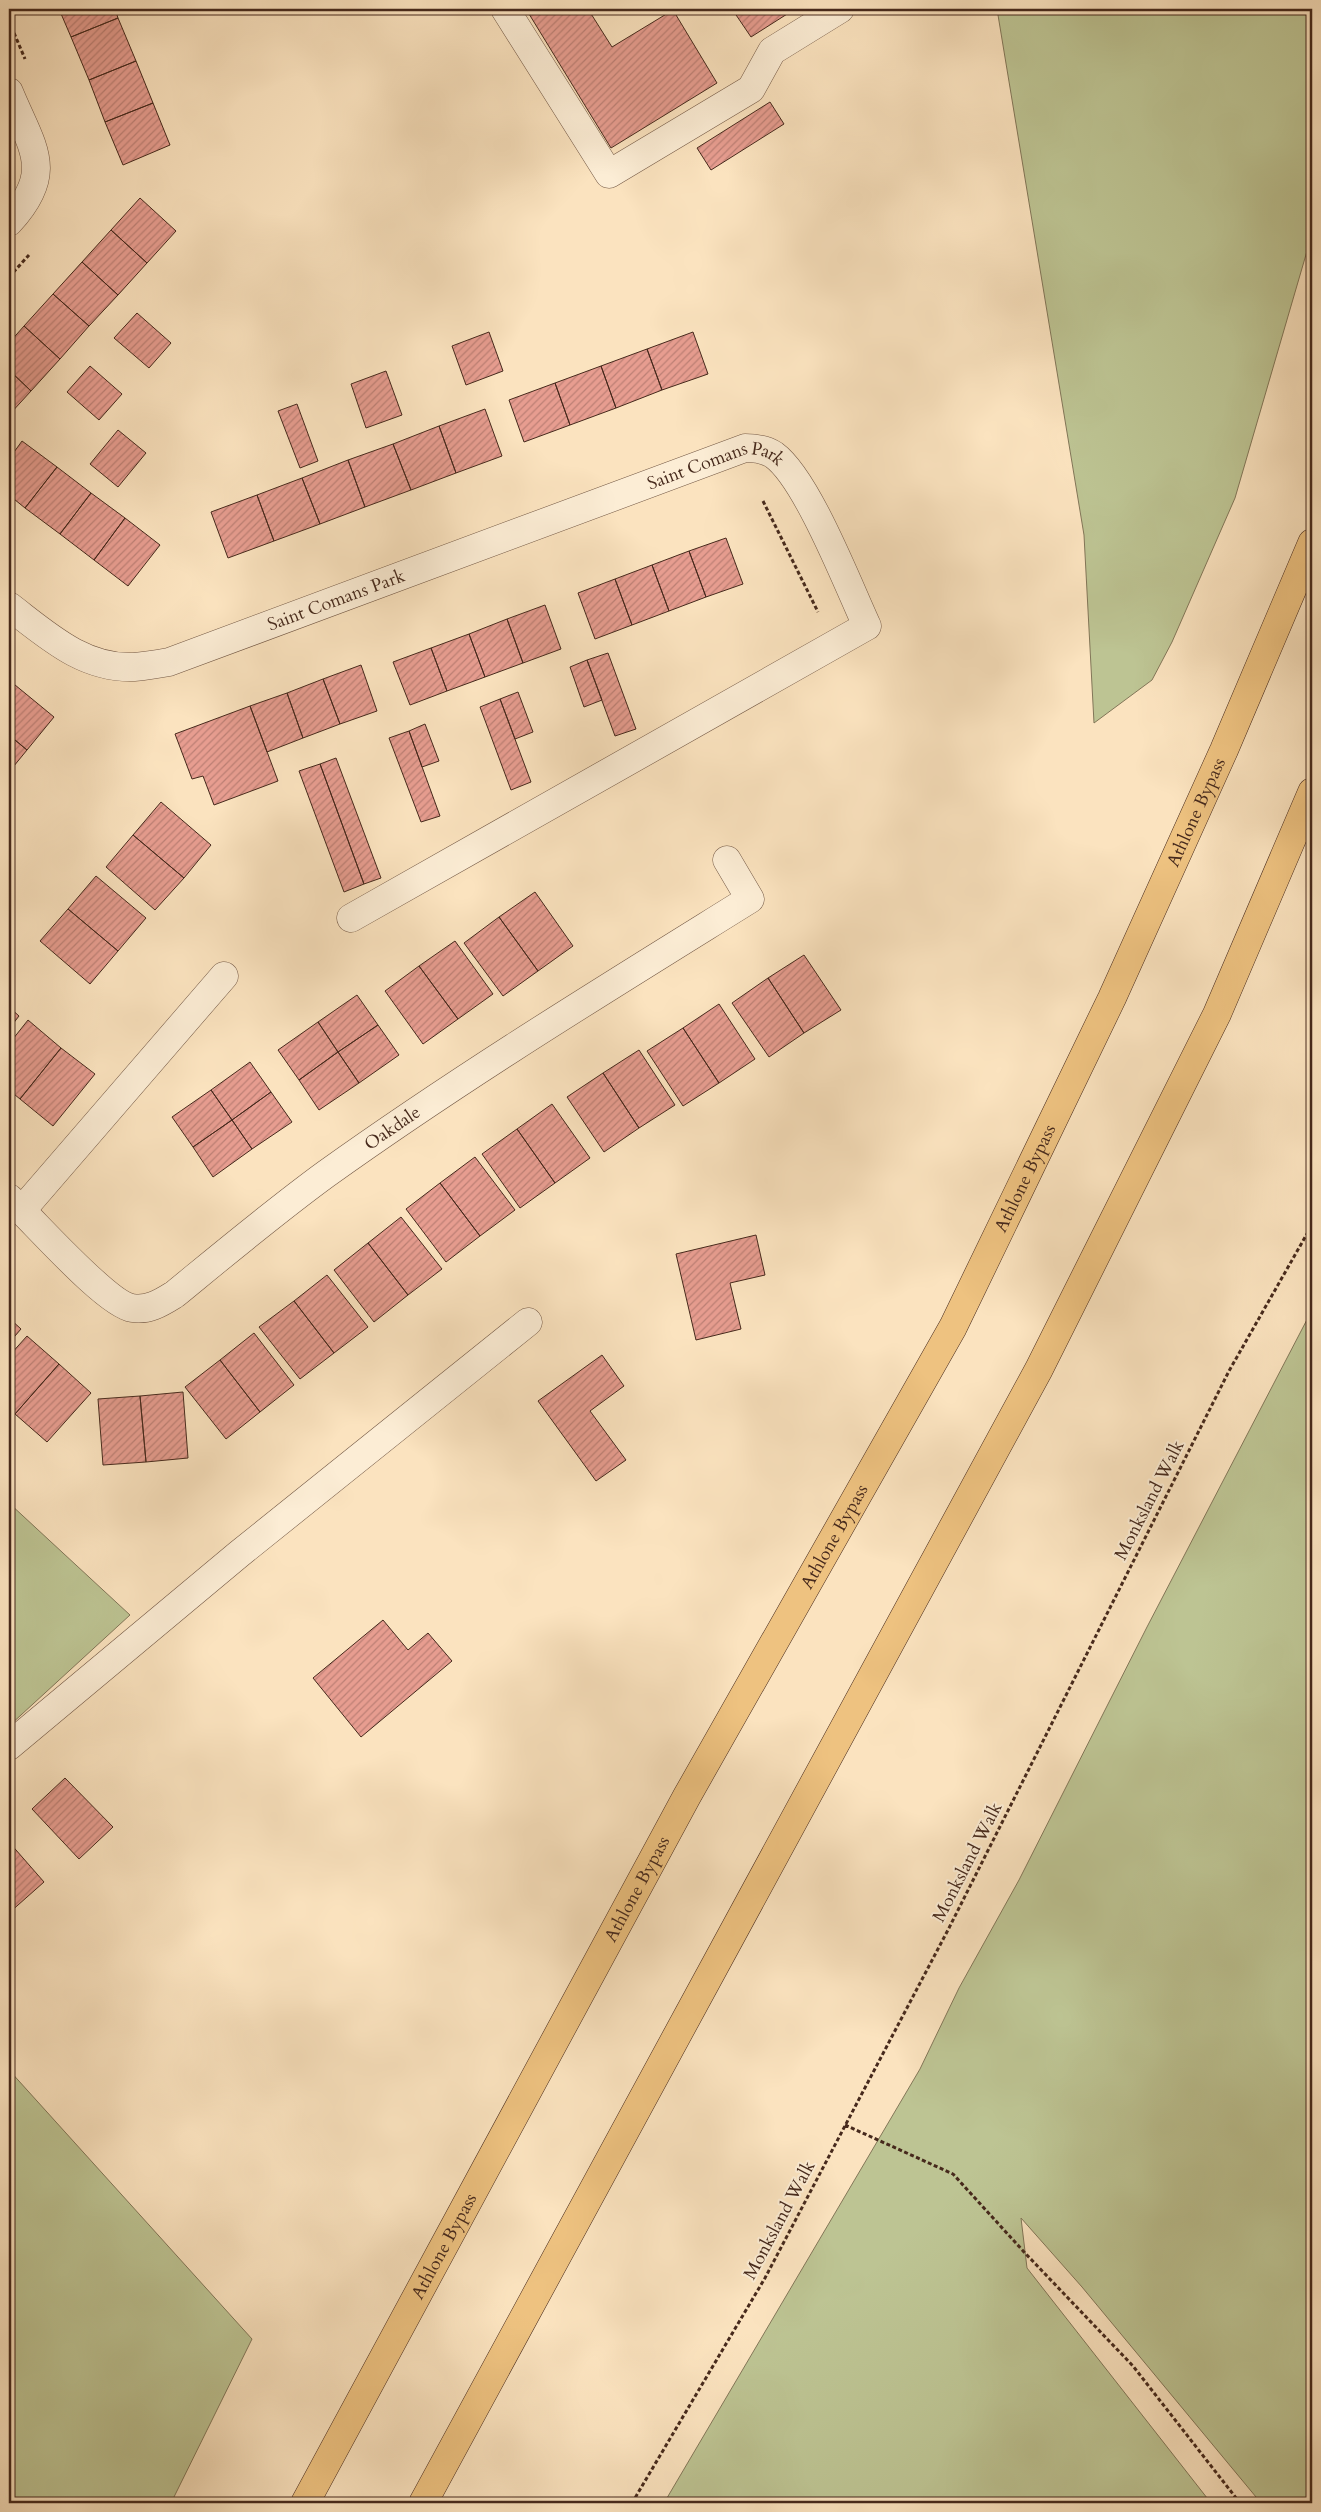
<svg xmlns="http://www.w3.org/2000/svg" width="1321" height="2512" viewBox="0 0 1321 2512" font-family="Cardo,serif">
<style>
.grass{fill:#bdc493;stroke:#827658}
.building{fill:url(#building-hatch);stroke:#46291c}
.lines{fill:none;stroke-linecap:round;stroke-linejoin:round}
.minor-casing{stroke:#735845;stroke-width:29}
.highway-casing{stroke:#46291c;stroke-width:29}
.path{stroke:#46291c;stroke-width:3;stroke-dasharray:4 2.5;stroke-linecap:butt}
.minor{stroke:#fcedd5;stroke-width:28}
.highway{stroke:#eec280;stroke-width:28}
.labels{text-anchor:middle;stroke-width:4;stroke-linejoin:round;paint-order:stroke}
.street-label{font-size:18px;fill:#46291c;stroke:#fcedd5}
</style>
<defs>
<pattern id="building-hatch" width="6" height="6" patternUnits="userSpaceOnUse" patternTransform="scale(1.25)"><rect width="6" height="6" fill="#e79d90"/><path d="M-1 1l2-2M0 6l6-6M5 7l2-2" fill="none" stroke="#bd8075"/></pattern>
</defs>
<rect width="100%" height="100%" fill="#fbe3bf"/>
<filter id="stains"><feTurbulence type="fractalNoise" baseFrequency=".004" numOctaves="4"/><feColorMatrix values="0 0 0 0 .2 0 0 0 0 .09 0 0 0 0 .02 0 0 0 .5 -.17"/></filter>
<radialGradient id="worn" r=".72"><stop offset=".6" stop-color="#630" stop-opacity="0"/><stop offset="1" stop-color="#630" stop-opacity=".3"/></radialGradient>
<!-- grass -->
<path class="grass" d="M997,9h315v225l-77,264 -63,144 -20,38 -58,43 -10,-188z
M1312,1310v1193h-51l-179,-216 -61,-69 6,50 184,235h-547l256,-434 39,-81 60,-108 128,-253z
M9,1503l121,112 -121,111z
M9,2070l243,269 -81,164h-162z"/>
<!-- building -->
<path class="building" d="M59,9h56l3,9 -47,19z
M526,9h62l24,38 61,-37 44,73 -106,65z
M732,9h63l-44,28z
M118,18l18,43 -47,19 -18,-43z
M136,61l17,42 -48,19 -16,-42z
M770,102l14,22 -73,46 -14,-22z
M153,103l17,42 -47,20 -18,-43z
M140,198l36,33 -29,32 -36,-33z
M111,230l36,33 -29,32 -36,-33z
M82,262l36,33 -29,31 -36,-32z
M53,294l36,32 -29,33 -36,-33z
M137,313l34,30 -22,25 -35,-30z
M24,326l36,33 -29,32 -22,-21v-27z
M489,332l14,39 -37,14 -14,-39z
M693,332l15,42 -46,16 -15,-41z
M647,349l15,41 -46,18 -15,-42z
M90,366l32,28 -23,26 -32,-28z
M601,366l15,42 -46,17 -15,-42z
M9,370l22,21 -22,24z
M386,371l16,44 -36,13 -15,-44z
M555,383l15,42 -46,17 -15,-42z
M297,404l21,57 -18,7 -22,-57z
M485,409l17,47 -46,17 -17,-47z
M439,426l17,47 -45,17 -18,-46z
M118,430l28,23 -28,34 -28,-23z
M22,441l35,26 -32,41 -16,-13v-36z
M393,444l18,46 -46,17 -17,-47z
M348,460l17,47 -45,17 -18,-46z
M57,467l34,26 -31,41 -35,-26z
M302,478l18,46 -46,17 -17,-46z
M91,493l34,25 -31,42 -34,-26z
M257,495l17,46 -46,17 -17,-46z
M125,518l35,27 -32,41 -34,-26z
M726,538l17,46 -37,13 -17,-46z
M689,551l17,46 -37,14 -17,-46z
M652,565l17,46 -37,14 -17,-46z
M615,579l17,46 -37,14 -17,-46z
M545,605l16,44 -38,14 -16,-44z
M507,619l16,44 -38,14 -16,-43z
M469,634l16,43 -38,14 -16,-43z
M431,648l16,43 -37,14 -17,-43z
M608,653l28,76 -21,7 -28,-76z
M587,660l15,40 -18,7 -14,-40z
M361,665l16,46 -37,13 -17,-45z
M323,679l17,45 -37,14 -16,-45z
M9,680l45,37 -27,33 -18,-15z
M518,692l15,40 -18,7 -15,-40z
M287,693l16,45 -36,14 -17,-46z
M500,699l31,83 -20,8 -31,-83z
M250,706l28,75 -64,24 -11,-29 -11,3 -17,-45z
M425,724l14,37 -17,6 -13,-36z
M409,731l31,85 -19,6 -32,-84z
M9,735l18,15 -18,22z
M336,758l45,120 -17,6 -44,-120z
M320,764l44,120 -20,8 -45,-121z
M161,802l50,43 -27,33 -51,-43z
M133,835l51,43 -29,32 -49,-43z
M96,876l50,42 -28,33 -50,-42z
M535,892l38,54 -35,25 -39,-54z
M68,909l50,42 -28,33 -50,-43z
M499,917l39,54 -35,25 -39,-53z
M455,941l38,53 -35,25 -39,-53z
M804,955l37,55 -37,23 -36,-55z
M419,966l39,53 -35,25 -38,-53z
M768,978l36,55 -35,24 -37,-54z
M357,995l21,30 -40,27 -20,-30z
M719,1004l36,55 -36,24 -36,-55z
M9,1007l10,9 -10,13z
M28,1020l33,28 -41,51 -11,-9v-46z
M318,1022l20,30 -39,28 -21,-30z
M378,1025l21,30 -40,28 -21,-31z
M683,1028l36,55 -36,23 -36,-55z
M61,1048l34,26 -42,52 -33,-27z
M639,1050l36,55 -36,23 -36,-55z
M338,1052l21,31 -40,27 -20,-30z
M250,1062l21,30 -39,28 -21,-30z
M603,1073l36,55 -35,24 -37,-55z
M211,1090l21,30 -39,27 -21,-30z
M271,1092l21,30 -40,27 -20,-29z
M552,1104l38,54 -35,25 -38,-54z
M232,1120l20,29 -39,28 -20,-30z
M517,1129l38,54 -35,25 -38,-54z
M475,1157l40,53 -35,26 -40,-53z
M440,1183l40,53 -34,26 -40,-53z
M401,1217l41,52 -34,26 -40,-52z
M756,1235l9,40 -35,8 11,46 -45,11 -20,-86z
M368,1243l40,52 -34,27 -40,-52z
M327,1275l41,52 -34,26 -40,-52z
M294,1301l40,52 -34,26 -41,-52z
M9,1318l12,11 -12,14z
M254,1333l40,52 -34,27 -40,-52z
M27,1336l32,28 -44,50 -6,-6v-52z
M602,1355l22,31 -34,25 36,49 -30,21 -58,-80z
M220,1360l40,52 -34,27 -41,-52z
M59,1364l32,29 -44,49 -32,-28z
M183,1392l5,66 -42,4 -6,-66z
M140,1396l6,66 -43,3 -5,-66z
M383,1620l25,30 20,-17 24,28 -91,76 -48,-59z
M65,1778l48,49 -34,32 -47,-50z
M9,1842l35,40 -35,31z"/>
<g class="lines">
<defs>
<g id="minor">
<path d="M505,9l104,165 142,-85 21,-38 68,-42"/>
<path d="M9,92c23,56 47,79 0,130"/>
<path id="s1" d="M9,606c38,29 74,63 125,61 12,-1 24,-3 35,-5l576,-214c10,0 20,1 29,7 33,24 74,130 93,171l-516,292"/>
<path id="s2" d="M9,1198c25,23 97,106 123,110 17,3 30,-6 43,-14 50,-41 99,-82 151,-120 137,-98 281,-186 424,-275l-23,-39"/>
<path d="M22,1210l202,-234"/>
<path d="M9,1746l230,-192 289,-232"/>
</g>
<g id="highway">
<path id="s3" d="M305,2503l382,-707 266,-469 159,-329 112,-248 88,-207"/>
<path d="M423,2503l616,-1134 178,-355 95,-222"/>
</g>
</defs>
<!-- minor casing -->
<use href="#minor" class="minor-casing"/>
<!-- highway casing -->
<use href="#highway" class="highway-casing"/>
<!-- path -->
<path class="path" d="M9,21l16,38
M9,277l20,-22
M763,501l55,111
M845,2125l108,49 72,79 108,113 107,137
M632,2503l133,-225 184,-350 280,-557 83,-146"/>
<!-- minor -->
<use href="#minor" class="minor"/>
<!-- highway -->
<use href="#highway" class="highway"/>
</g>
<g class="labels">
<!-- street labels -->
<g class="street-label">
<text dy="6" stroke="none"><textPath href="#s1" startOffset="761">Saint Comans Park</textPath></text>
<text dy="6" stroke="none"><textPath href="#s1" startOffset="356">Saint Comans Park</textPath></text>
<text dy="6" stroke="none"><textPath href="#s3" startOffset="1912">Athlone Bypass</textPath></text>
<text dy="6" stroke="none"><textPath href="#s2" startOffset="486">Oakdale</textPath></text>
<text dy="6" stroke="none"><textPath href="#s3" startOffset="1508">Athlone Bypass</textPath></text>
<text transform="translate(1149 1500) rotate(-63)" y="6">Monksland Walk</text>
<text dy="6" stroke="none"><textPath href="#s3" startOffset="1102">Athlone Bypass</textPath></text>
<text transform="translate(967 1862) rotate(-63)" y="6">Monksland Walk</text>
<text dy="6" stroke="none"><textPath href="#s3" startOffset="698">Athlone Bypass</textPath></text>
<text transform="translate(779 2220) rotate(-62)" y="6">Monksland Walk</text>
<text dy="6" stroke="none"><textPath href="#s3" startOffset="292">Athlone Bypass</textPath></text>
</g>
</g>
<!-- margin -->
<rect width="1321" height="2512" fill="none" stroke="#fbe3bf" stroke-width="30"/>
<rect x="10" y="10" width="1301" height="2492" fill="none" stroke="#46291c" stroke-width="2.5"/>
<rect x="15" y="15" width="1291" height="2482" fill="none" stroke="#46291c"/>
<rect width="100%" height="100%" filter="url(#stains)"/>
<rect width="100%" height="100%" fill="url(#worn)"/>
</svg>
